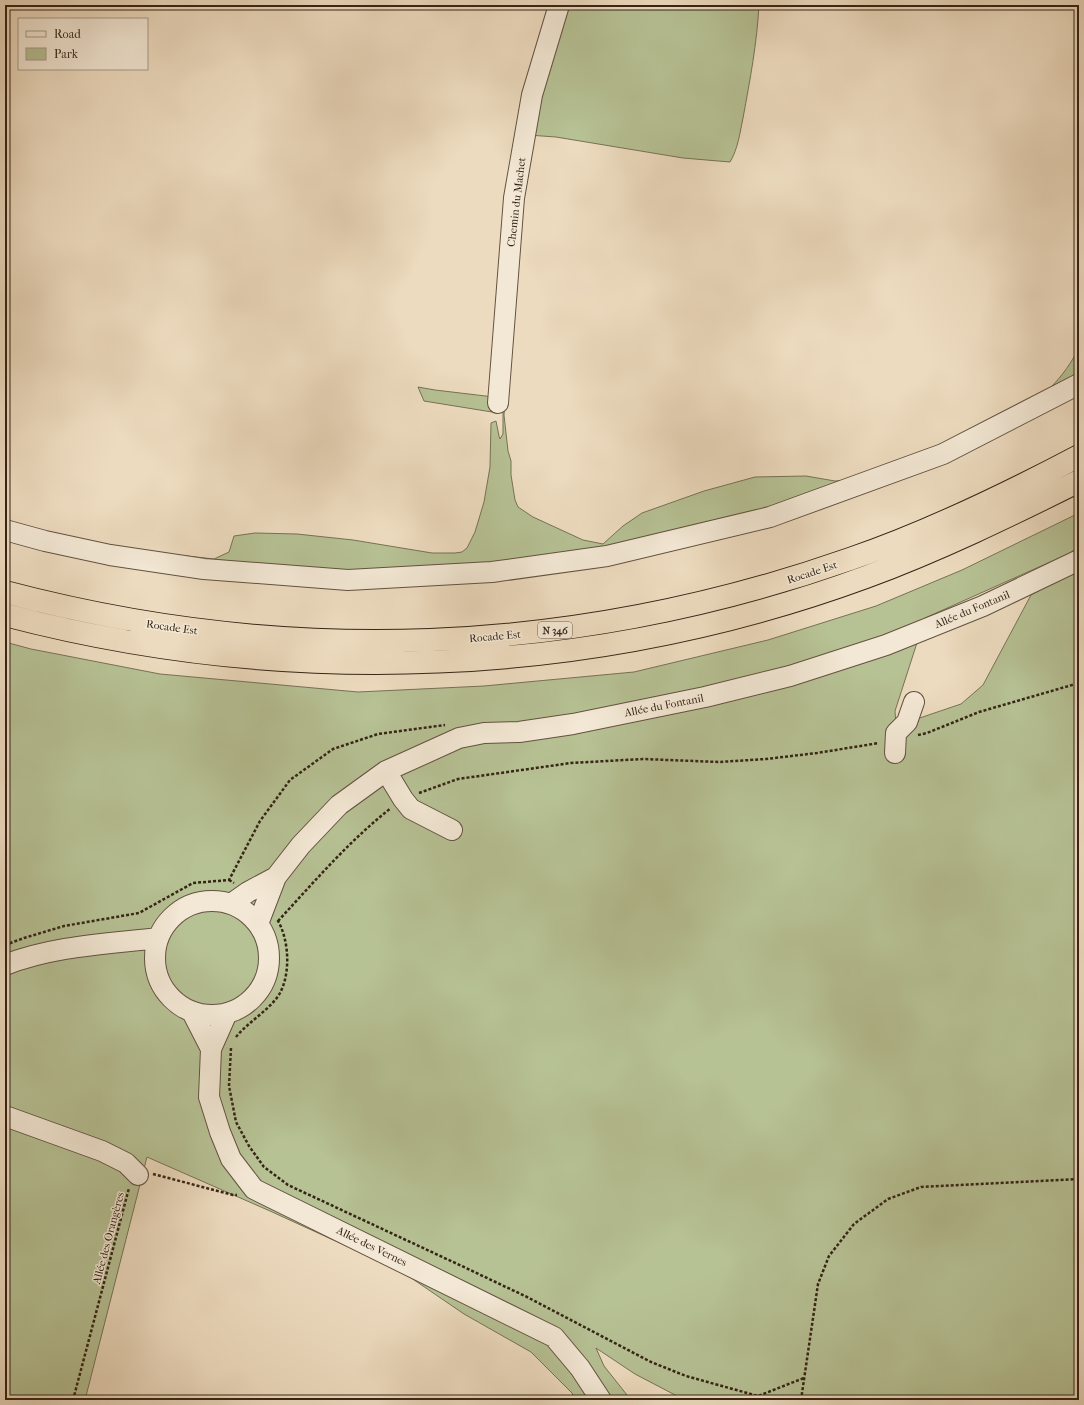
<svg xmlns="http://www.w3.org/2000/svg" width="1084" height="1405" viewBox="0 0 1084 1405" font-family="'IM FELL French Canon',serif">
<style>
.green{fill:#b6c194;stroke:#767255}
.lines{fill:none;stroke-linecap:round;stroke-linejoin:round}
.minor-casing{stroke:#635240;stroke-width:22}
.highway-casing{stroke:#352416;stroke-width:24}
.path{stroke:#352416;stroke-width:2.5;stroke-dasharray:3 2;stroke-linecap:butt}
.minor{stroke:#f3e8d5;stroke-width:20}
.highway{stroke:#eddbbf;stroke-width:22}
.labels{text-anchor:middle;stroke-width:3;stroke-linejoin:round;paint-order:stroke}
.shield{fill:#f3e8d5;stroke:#6e5f4f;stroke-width:1}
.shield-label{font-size:10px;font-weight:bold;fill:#352416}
.street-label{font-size:11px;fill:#352416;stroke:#f3e8d5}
</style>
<rect width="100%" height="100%" fill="#eddbbf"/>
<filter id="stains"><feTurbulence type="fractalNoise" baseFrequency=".005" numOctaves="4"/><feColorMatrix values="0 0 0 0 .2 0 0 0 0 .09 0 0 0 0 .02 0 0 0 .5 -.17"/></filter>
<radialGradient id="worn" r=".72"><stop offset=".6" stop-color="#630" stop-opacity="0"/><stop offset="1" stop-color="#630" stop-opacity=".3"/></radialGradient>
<!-- green -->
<path class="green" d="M562,5h197c-2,38 -9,75 -16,113 -3,14 -5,31 -13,44l-47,-4 -127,-21 -28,-2 -9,72 -8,97 1,31 -3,8 -5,72 4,36 3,10v14l4,25 3,7 15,10 50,23 20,4 20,-18 19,-13 62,-22 51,-14 51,-1 29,5 13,-1 15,-5 2,3 -95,35 -61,17 -52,11 -39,10 -128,18 -116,5h-42l-82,-4 -69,-6 -48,-8 -61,-13 -49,-11 -18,-6v-4l65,16 34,7 73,10 37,4 15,-7 5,-16 21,-3 42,1 56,6 79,13h23l7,-1 5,-4 8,-16 9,-30 6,-35 1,-44 5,-2 3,15 1,3 3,-5v-36l4,-67 12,-137 7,-57 8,-41z
M1079,348v30l-28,9c12,-12 20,-24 28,-39z
M418,387l17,3 59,7 1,14 -3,1 -68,-11z
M1079,513v34l-11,7 -143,64 -30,93 1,15 65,-22 22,-19 48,-90 48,-28v833h-384l-18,-4 -42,-22 -39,-26 8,18 27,34h-56l-3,-7 -41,-41 -67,-38 -63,-43 -131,-60 -123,-54 -62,243h-66l-14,-4v-754l26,7 129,25 198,18 126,-6 150,-14 134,-32 108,-34 86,-36z"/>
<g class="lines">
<defs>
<path id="minor" d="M498,403l16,-205 18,-103 27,-90
M5,530l40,11 65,14 94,14 144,11 144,-8 115,-16 163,-39 173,-63 136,-70
M895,753l1,-20 11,-11 7,-20
M386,771l17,28 8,10 41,21
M155 958a57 57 0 1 1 114 0a57 57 0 1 1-114 0Z
M231,904l17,-12 28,-15
M258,924l18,-47 25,-32 38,-40 47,-34 73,-33 25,-5 35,-1 54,-8 132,-27 85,-21 96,-31 97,-39 96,-46
M5,965c48,-19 102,-21 153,-27
M192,1012l19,37
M227,1013l-16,36 -2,48 11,35 11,27 23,30 300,148 26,31 21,32
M5,1116l97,35 24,12 12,12"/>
<path id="highway" d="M5,592c284,75 568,64 845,-33 79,-27 155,-64 229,-103
M5,615c282,74 586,63 861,-38 73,-27 143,-61 213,-96"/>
</defs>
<!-- minor casing -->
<use href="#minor" class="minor-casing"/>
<!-- highway casing -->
<use href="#highway" class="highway-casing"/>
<!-- path -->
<path class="path" d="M918,735l9,-2 52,-21 100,-29
M419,793l39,-14 113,-16 72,-4 76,3 47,-3 51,-6 62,-10
M229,880l5,3
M278,921c36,-39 71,-80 113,-113
M5,945l19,-7 40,-12 75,-13 54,-30 36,-3 31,-59 30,-41 43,-31 45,-15 67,-9
M236,1037c12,-15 35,-28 44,-44 11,-21 9,-54 -3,-74
M231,1048l-2,38 7,36 13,24 15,21 24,18 178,83 61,29 124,65 35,14 72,20 46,-18
M153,1174l80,21h4
M73,1400l56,-212
M801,1400l17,-116 11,-28 25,-32 34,-25 33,-12 158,-8"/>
<!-- minor -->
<use href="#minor" class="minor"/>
<!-- highway -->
<use href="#highway" class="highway"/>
</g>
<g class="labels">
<!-- shield labels -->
<rect class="shield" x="538" y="622" width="34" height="16" rx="3"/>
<g class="shield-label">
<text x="555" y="634">N 346</text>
</g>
<!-- street labels -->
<g class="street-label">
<text transform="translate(516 202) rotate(-83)" y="4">Chemin du Machet</text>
<text transform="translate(812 572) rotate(-18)" y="4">Rocade Est</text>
<text transform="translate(972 609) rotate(-23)" y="4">Allée du Fontanil</text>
<text transform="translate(172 627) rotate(8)" y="4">Rocade Est</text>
<text transform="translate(495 636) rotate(-5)" y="4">Rocade Est</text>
<text transform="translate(664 705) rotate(-11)" y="4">Allée du Fontanil</text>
<text transform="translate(108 1238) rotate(-75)" y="4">Allée des Orangères</text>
<text transform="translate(372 1246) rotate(26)" y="4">Allée des Vernes</text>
</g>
</g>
<!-- margin -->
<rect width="1084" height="1405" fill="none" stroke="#eddbbf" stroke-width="20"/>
<rect x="6" y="6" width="1072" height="1393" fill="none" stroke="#352416" stroke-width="2"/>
<rect x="10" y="10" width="1064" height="1385" fill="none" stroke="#352416"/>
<!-- legend -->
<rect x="18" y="18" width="130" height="52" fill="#f3e8d5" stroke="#a79a89"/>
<rect x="26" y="31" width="20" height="6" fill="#f3e8d5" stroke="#a79a89"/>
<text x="54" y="38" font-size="12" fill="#352416">Road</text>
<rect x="26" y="48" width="20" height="12" fill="#b6c194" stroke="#a79a89"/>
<text x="54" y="58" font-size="12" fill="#352416">Park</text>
<rect width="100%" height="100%" filter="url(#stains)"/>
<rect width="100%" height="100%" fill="url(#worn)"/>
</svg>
